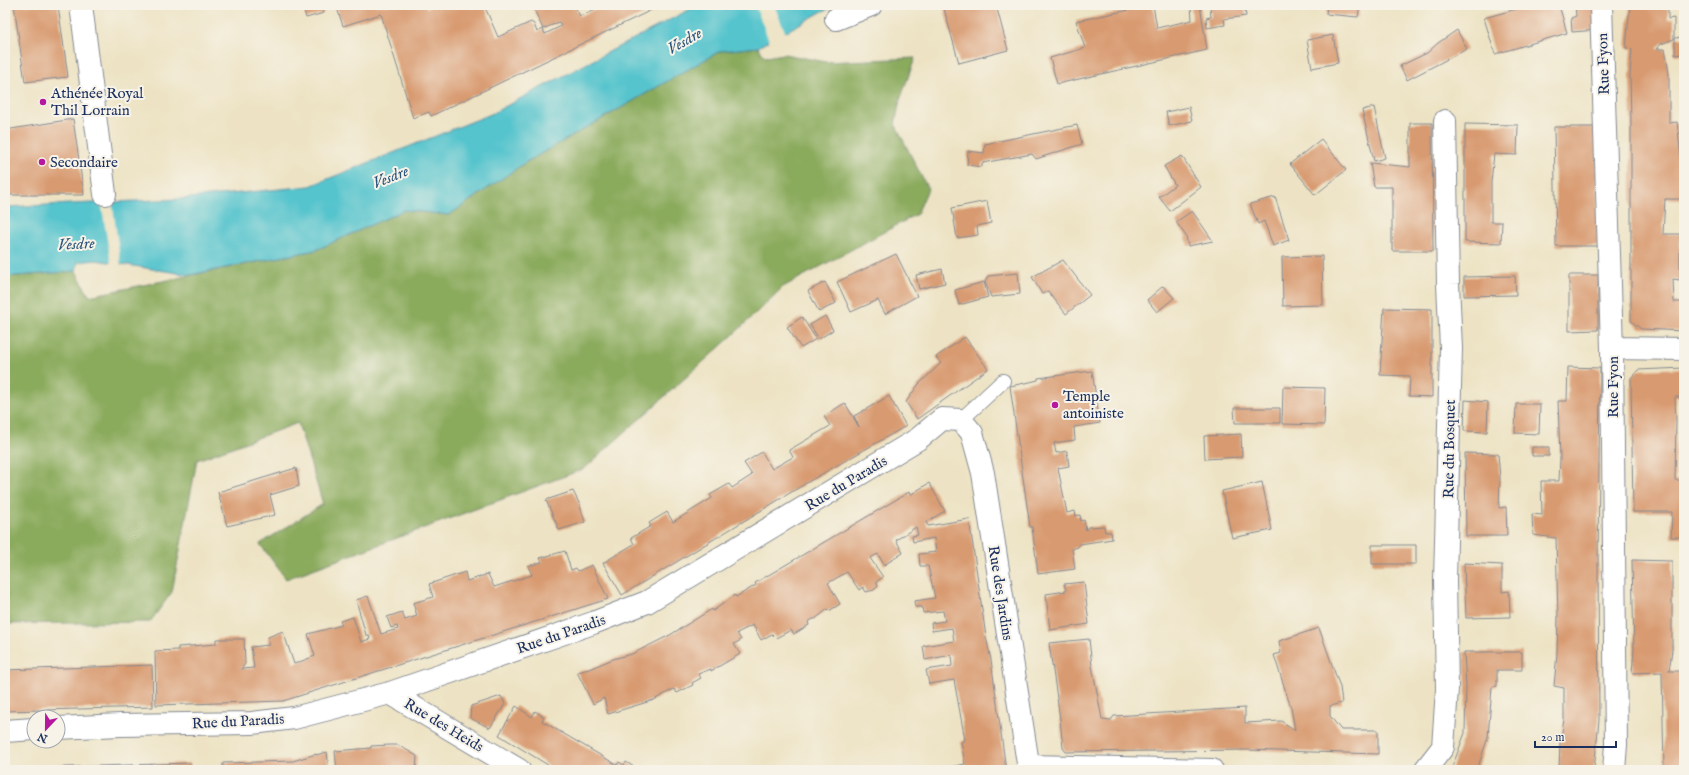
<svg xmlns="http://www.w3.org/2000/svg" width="1689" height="775" viewBox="0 0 1689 775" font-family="'IM FELL English',serif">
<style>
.forest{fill:#8aaa5c;stroke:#526c5d}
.water{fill:#57c4cd;stroke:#397a96}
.pier{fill:#ede3c4}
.building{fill:#d89a6f}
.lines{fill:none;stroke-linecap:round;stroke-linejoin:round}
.service-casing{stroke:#848991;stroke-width:16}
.minor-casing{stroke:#848991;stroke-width:24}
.service{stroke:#fff;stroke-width:14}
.minor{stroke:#fff;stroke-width:22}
.poi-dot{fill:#b5179e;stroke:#f7f3e8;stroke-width:1.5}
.labels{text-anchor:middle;stroke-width:4;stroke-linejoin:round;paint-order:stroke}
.street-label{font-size:15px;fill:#1b2f5e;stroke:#f7f3e8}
.poi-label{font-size:15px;fill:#1b2f5e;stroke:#f7f3e8;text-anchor:start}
.water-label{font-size:16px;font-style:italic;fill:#2a547a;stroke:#f7f3e8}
</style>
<rect width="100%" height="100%" fill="#f7f3e8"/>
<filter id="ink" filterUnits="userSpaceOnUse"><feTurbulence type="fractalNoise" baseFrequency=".025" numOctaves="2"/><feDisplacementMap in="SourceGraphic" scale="8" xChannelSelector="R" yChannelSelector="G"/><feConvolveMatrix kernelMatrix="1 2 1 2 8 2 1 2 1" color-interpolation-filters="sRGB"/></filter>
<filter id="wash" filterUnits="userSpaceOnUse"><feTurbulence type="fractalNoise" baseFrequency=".012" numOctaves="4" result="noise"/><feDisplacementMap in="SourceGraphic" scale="16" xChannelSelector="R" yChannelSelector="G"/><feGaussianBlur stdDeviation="0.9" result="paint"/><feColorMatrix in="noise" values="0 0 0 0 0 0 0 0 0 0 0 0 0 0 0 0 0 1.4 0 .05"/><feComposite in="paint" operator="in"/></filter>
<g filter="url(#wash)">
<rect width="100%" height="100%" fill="#ede3c4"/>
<!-- forest -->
<path class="forest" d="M758,47l7,10 19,-3 42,8 89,-4 -15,42 -5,24 33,65 -11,25 -134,73 -50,48 -149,134 -298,110 -26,-35 63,-40 -25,-81 -101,37 -25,132 -22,30 -145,2v-347l71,-6 13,25 227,-46 88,-40 45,5 74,-51 197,-113z"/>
<!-- water -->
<path class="water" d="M698,5h142l-17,6 -65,36 -38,4 -197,113 -74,51 -45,-5 -88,40 -126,25 -94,-15 -18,2 -2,9 -71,6v-70l175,-8 130,-13 181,-72z"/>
<!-- pier -->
<path class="pier" d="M755,5h19l12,29 -16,9z
M112,200l9,66 -10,-2 -10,-63z"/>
<g id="blocks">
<!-- building -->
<path class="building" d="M14,5h44l10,72 -43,5z
M309,5h12l3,8 -18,5 -3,-11z
M336,5h89l2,3 7,-3h50l14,32 33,-15 3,2 3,8 6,-3 2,5 16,-8 -2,-4 -16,7 -11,-24h42l6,11 24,-11h58l-231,111 -2,-4 -16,6 -32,-104 -38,12z
M943,5h53l12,45 -49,13z
M1153,5l4,23 35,-8 -1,-15h9l7,45 -150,34 -7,-26 35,-10 -9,-27z
M1210,5h34l2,11 -22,3 1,6 -18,3 -1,-10 5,-1z
M1327,5h33l-2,12 -32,-3z
M1531,5h28l8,28 -72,21 -11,-36z
M1575,5h23v25l-26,2 -1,-14 5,-2z
M1630,5h38v14l6,-1v21l-13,5 -4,5h8l4,25v49l8,-1 7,62v15h-19l-2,35h17v46l-7,-1 1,23h10v29l-43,-2 -10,-8v-197l-1,-50 2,-25 -6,-1z
M1457,30l10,19 -60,31 -7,-14 27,-13 11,-10z
M1333,35l5,28 -26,5 -5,-28z
M1684,37v17l-9,1v-17z
M1189,107l3,14 -23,5 -3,-14z
M1374,107l11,51 -11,3 -12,-51z
M73,119l11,76h-79v-65z
M1410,123h22l1,128h-41v-64h-18l-4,-24 40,4z
M1465,124l53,1 -1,30 -23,-1 -3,28v40h11l-1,21 -36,-1z
M1077,125l5,19 -46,15 -4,-5 -50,9v4l-15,-2 1,-14 16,2 1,-9z
M1554,127h43l1,119h-42z
M1321,139l25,31 -31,25 -25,-31z
M1182,156l19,31 -31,24 -11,-14 16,-12 -11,-19z
M1275,197l14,43 -16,6 -9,-25 -6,3 -8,-20z
M987,201l4,22 -14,3 1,9 -21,3 -5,-30z
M1192,211l10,14 11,16 -25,5 -2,-10 -10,-14z
M896,254l21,42 -32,18 -7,-14 -27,12 -14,-30z
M1322,256l1,49 -40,1 -1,-49z
M1063,260l27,35 -24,19 -18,-23 -6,3 -10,-17z
M942,269l3,14 -26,6 -3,-14z
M1018,273l2,21 -29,3 -6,-15 3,-6z
M1569,275h29v55l-29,1z
M1515,276l1,19 -52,1v-19z
M825,282l11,21 -17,9 -11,-21z
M984,282l4,15 -29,8 -4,-15z
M1163,286l11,12 -17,14 -10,-12z
M1384,308l48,1v88l-23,-1 1,-20 -30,-1z
M825,316l8,14 -14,9 -9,-14z
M802,317l14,22 -15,9 -14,-21z
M965,337l23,32 -71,50 -11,-17 12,-17 23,-22 -5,-6z
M1568,367l32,1 -2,196 1,156 -5,50h-35l1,-27 4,-23v-32l-10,-2 3,-33 1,-35 -2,-80 -23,-3 -1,-21 10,1 -1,-34h18l1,-23 -2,-57h9z
M1684,368v26h-4v3h-5l1,23 -1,60h9v57h-13l1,-25h-39l-2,-134 7,-8z
M1092,371l8,52 -26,4 1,13 -21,3 2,10 11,-2 2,15 -11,2 9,45 8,-2 1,5 4,-1 1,6 3,-1 2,10 2,-3 16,-1 1,6h6l1,7 -32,5 -2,3 -6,2 3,20 -37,5 -6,-47h-2l-20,-141 20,-4 8,-2v-2z
M1283,387l42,1 -1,37 -42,-1z
M889,396l17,30 -98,56 -186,113 -19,-32 31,-19 -3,-6 20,-12 -2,-3 18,-11 6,10 39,-24 -2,-3 19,-11 3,4 20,-13 -8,-12 18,-11 10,17 21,-12 -4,-7 41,-24 -6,-10 21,-13 14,24 -5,-11z
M1465,400l23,2 -1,30 -23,-1z
M1516,404h24l-1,30 -24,-1z
M1234,408h46v15h-45z
M1241,434l1,23 -37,2 -1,-23z
M1532,447h17v9h-17z
M1465,453l33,1 2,24 -1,30 7,-1 1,29h-41z
M296,468l3,18 -29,9 5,20 -48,11 -9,-34z
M1262,482l10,48 -40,8 -10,-47z
M929,483l16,28 -19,11 2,4 41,-7 17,118 5,23 15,110h-74l33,-6 -4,-22 4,-2 -11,-60 -25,4 -3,-14 26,-4 -1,-11 -26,5 -2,-14 31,-5 -2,-13 -20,3 -1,-8 14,-2 -2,-10 -20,2 -1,-6h-7l-1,-6 21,-3 -7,-32h-8l-1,-12 17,-2 -2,-14 -21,4 -1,-6 6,-1 -2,-8 -20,13 7,13 -19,12 -6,-11 -8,4 13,19 -7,5 2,4 -4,4 -8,2 -3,-5 -4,3 -12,-18 -19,11 12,21 -11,7 -1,-2 -13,10h-2l-5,3 1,3 -15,9 -3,-4 -15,8 -4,-4 -11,6 -8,-15 -16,8 4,7 -7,4 6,10 -29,17v-2l-13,5 3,4 -9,5 1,2 -16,8 -3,-4 -20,11 -46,14 -4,-16 -11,6 -16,-32 12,-3 24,-10 19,-5 38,-19 42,-26 1,2 22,-16 1,2 20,-12 -1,-2 154,-91 1,3z
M573,491l6,12 6,19 -26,8 -13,-30z
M1372,545h44v19h-44z
M565,551l6,19 5,-2 2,3 14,-6 16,34 -325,102 -127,4 -1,-54 23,-1v-3l38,-3v-5h28l1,25 -4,5 13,-1 -3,-21 18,-2 -1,-8 15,-6 11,33 21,-8 -7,-22 34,-9 -2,-4 13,-4 8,25 9,-3 -1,-4h-3l-10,-35 12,-4 13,38 17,-5 -1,-3 -6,2 -4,-11 15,-5 3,8 12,-4 -4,-13 20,-6 -4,-13 36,-12 2,9 21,-7 6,13 38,-12 -4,-9 14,-4 -2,-4z
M1632,560l40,1v89l-3,21h15v99h-20l-2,-98 -30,1 2,-23z
M1464,563l38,2v27l7,-1 1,26 -44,1z
M1084,582l5,42 -39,6 -4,-36 20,-3 -2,-7z
M1319,628l21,59 2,16 -12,3v10l11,14h37v24l-132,-4 -180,2 -3,-4 -3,-29 -11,-76 40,-4 3,27 10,53 9,1 3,-4 131,-8v15l36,-2 14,9 -4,-22 -17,-53 7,-2 -2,-12z
M1464,652h58v18h-25v16l-5,1 -4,50 -11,33h-26l14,-37 1,-47z
M152,665l1,42 -148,4v-41z
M501,696l4,8 -15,24 -20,-10 1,-12z
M516,706l16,11 3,-6 9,6 -2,4 75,44 2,-3 5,3 2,-3 13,8h-83l-57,-35z
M390,745h8l19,11 -1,14h-79l-2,-19 36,-3v-2z
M327,752l2,18h-106v-7l70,-2 23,-7v1z
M190,763l1,7h-165v-1l41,-2z"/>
</g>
</g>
<g filter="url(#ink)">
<use href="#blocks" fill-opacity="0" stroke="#848991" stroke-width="1"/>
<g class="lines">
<defs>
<path id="service" d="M961,420l42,-39"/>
<path id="minor" d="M81,5l24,189
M1601,5l11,343 4,397 -2,25
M836,19l35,-14
M1612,348l72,1
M390,693l129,77
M58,728l62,-3 132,-2 42,-5 96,-25 203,-70 54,-21 271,-163 24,-20 19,1 11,13 11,40 46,297
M5,731l29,-2
M1029,766l183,4
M1425,770l18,-23 4,-58 -2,-109 6,-232 -3,-64 -3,-163"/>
</defs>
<!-- service casing -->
<use href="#service" class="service-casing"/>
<!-- minor casing -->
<use href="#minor" class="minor-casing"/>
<!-- service -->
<use href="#service" class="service"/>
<!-- minor -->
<use href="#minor" class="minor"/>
</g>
</g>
<!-- markers -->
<g class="poi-dot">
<circle cx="43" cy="102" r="4"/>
<circle cx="42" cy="162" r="4"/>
<circle cx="1055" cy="405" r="4"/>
</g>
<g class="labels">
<!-- street labels -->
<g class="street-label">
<text transform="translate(1603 64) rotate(-92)" y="5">Rue Fyon</text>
<text transform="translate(1613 387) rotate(-90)" y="5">Rue Fyon</text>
<text transform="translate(1449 449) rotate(-89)" y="5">Rue du Bosquet</text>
<text transform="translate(846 483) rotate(-31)" y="5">Rue du Paradis</text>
<text transform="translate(1001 593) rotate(81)" y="5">Rue des Jardins</text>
<text transform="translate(561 634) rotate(-19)" y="5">Rue du Paradis</text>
<text transform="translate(238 721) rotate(-3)" y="5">Rue du Paradis</text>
<text transform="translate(444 725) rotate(31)" y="5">Rue des Heids</text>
</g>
<!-- poi labels -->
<g class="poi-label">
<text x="51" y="98">Athénée Royal<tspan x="51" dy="17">Thil Lorrain</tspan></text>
<text x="50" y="167">Secondaire</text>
<text x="1063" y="401">Temple<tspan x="1063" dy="17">antoiniste</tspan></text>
</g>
<!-- water labels -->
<g class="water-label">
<text transform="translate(684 40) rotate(-30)" y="6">Vesdre</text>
<text transform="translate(390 176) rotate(-22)" y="6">Vesdre</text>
<text transform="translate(76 243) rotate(-3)" y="6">Vesdre</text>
</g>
</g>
<!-- margin -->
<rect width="1689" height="775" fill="none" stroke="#f7f3e8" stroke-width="20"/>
<!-- north arrow -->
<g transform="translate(46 729) rotate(202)"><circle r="19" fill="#f7f3e8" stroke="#9fa5b1"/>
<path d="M0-3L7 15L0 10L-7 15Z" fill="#b5179e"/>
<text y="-6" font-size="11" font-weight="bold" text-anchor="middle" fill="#1b2f5e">N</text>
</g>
<!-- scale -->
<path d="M1535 741v6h81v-6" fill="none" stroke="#1b2f5e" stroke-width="2"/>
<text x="1541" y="741" font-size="12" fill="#1b2f5e" stroke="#f7f3e8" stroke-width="3" paint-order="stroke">20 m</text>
</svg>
